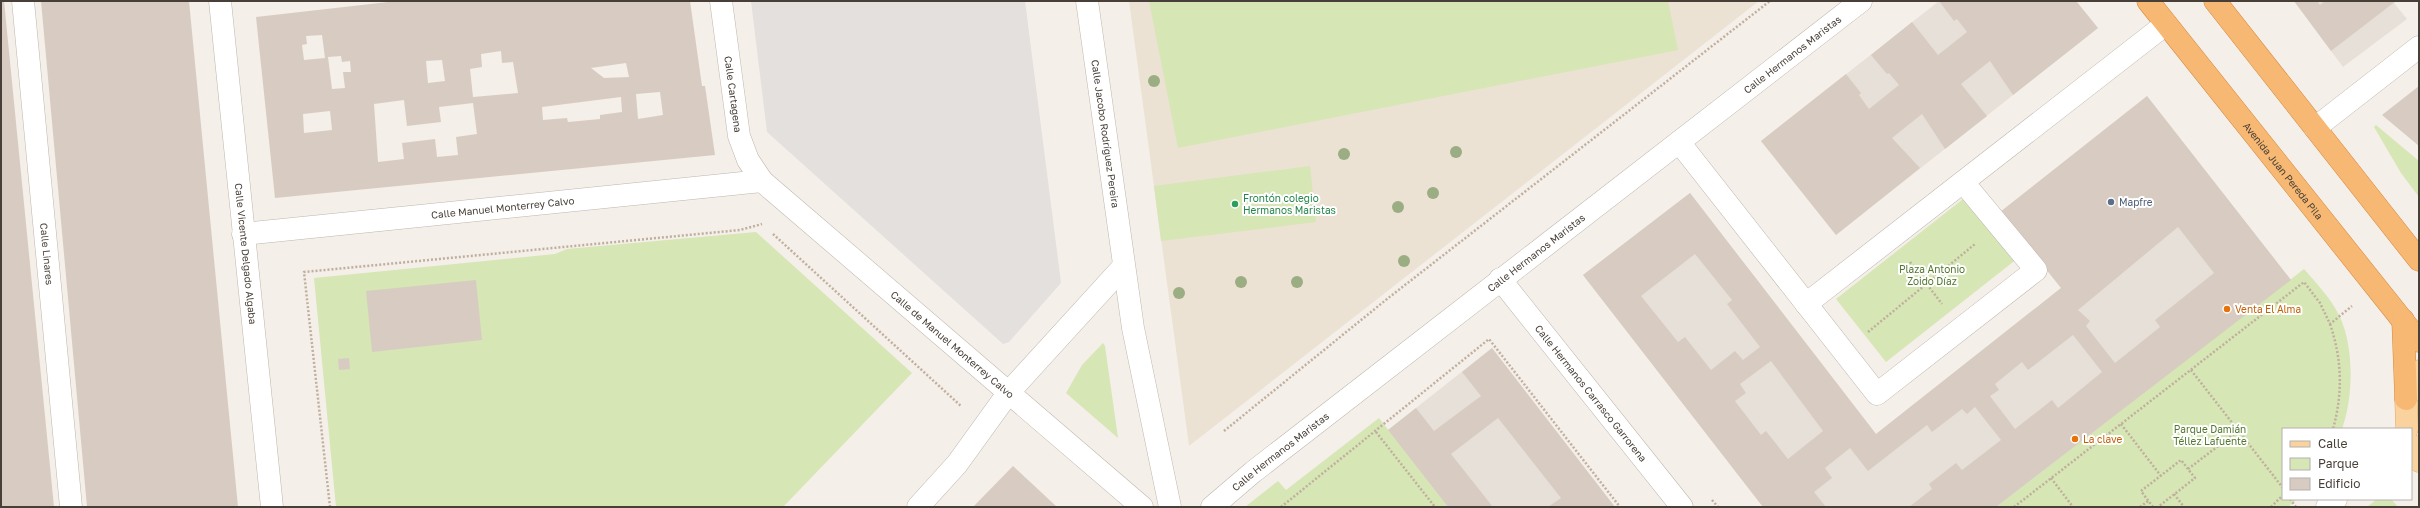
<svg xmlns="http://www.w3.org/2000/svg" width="2420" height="508" viewBox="0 0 2420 508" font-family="'Golos Text',sans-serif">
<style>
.residential{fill:#e7e0d8}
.education{fill:#ece2d4}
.green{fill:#d6e6b4}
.parking{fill:#e3e0de}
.building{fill:#d8ccc2;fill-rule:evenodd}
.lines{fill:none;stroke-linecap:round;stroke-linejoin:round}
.minor-casing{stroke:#bfb6ac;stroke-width:23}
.major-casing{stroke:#deac6d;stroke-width:23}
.highway-casing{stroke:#d68a41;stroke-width:23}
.path{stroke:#c0af9e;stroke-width:2.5;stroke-dasharray:2 2;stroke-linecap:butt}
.minor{stroke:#fff;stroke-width:22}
.major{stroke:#f9d29d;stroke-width:22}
.highway{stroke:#f6b872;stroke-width:22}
.tree{fill:#9bad82}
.service-dot{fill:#5c6f8a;stroke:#fff;stroke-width:1.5}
.leisure-dot{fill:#2e9e5b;stroke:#fff;stroke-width:1.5}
.food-dot{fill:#e8710a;stroke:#fff;stroke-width:1.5}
.labels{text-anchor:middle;stroke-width:4;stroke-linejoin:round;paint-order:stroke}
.street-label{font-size:10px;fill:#473f38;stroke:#fff}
.leisure-label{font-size:10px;fill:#27864d;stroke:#fff;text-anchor:start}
.service-label{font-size:10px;fill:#4e5e75;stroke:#fff;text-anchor:start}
.park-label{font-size:10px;fill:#53772d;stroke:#fff}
.food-label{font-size:10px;fill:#c56008;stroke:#fff;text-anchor:start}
</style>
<rect width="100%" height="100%" fill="#f4efe9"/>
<!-- residential -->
<path class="residential" d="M1939,1h137l22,27 -262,207 -75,-94z
M2294,1h102l-2,2 13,16 -64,48z
M2147,96l144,184 -295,227h-233l-180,-232 107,-82 186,241 185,-146z
M1492,348l123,159h-167l-60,-77z"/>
<!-- education -->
<path class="education" d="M1129,1h630l-570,445z"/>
<!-- green -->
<path class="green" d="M1149,1h519l10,49 -500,98z
M2376,125l43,36v36l-18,-24 -27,-46z
M1310,166l6,56 -155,19 -7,-55z
M1977,188l50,63 -141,111 -50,-63z
M756,232l156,141 -129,134h-447l-22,-229 241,-24 12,-5z
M2304,269c11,13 23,25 31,39 20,31 19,88 7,121h-59v70h14l-9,8h-292z
M1103,343l2,3 13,92 -52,-45 16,-28z
M1379,418l69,89h-203l33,-26 8,9z
M2377,499h14l7,8h-31z"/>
<!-- parking -->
<path class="parking" d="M751,1h274l36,282 -52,59 -6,2 -236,-212z"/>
<!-- building -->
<path class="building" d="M1,1h3l50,506h-53z
M41,1h148l49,506h-151z
M397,1h293l12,85h3l10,69 -440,43 -19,-181zM322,35l3,23 -21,2 -2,-15 5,-1 -1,-8zM501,51l1,12 11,-1 5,31 -45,4 -3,-28 12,-2 -1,-13zM341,56l1,6 8,-1 1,11h-8l2,16 -13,1 -4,-32zM442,60l3,21 -17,2 -2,-22zM626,63l3,14 -25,1 -13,-10zM660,92l3,23 -25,4 -2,-25zM621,97l1,15 -22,3v4l-32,3 -1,-4 -24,2 -1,-13zM404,100l3,26 34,-4 -2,-15 34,-4 4,31 -21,3 2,18 -21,2 -2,-18 -33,4 2,16 -26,3 -4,-58zM330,111l2,19 -28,3 -1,-19z
M1939,1h137l22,27 -85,67 -23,-34 -29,23 26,32 -42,33 -23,-35 -30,24 28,30 -84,67 -75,-94 85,-67 15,19 -2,2 10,14 30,-24 -10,-12 -2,1 -16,-19 41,-33 26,33 29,-23 -10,-13 -3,2z
M2294,1h23l3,4 5,-4h71l-65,50z
M2419,86v60l-37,-31z
M2147,96l144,184 -295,227h-87l23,-18 -3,-5 27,-21 6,7 39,-30 -26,-33 -8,7 -5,-5 -30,23 -5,-7 -59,46 -18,-23 -25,20 7,10 -18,14 12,15h-63l-180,-232 107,-82 186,241 185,-146 -61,-76zM2178,227l36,46 -59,47 5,7 -45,36 -29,-37 4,-5 -12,-11zM1695,254l37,46 -5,4 33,43 -17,13 -8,-9 -24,19 -26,-33 -7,5 -37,-46zM2073,335l29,37 -44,36 -6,-8 -37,29 -25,-33 9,-6 -4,-6 27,-22 6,8zM1771,361l52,70 -35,28 -22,-28 -5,4 -26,-34 11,-8 -6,-9z
M476,280l6,60 -110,12 -6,-61z
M1492,348l68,88 55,71h-67l13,-9 -63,-80 -47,36 42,53h-45l-60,-77 28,-22 18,23 47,-35 -19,-24z
M349,358l1,11 -11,1 -1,-11z
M1013,466l44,41h-84z"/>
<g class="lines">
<defs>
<g id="minor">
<path id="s1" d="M23,1l48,506"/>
<path id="s2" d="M220,1l52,506"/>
<path id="s3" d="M721,1l18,135 9,24 14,21 380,326"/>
<path id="s4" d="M1087,1l46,327 37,179"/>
<path d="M2315,128l104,-81"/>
<path d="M1679,142l198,252 159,-124 -73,-88"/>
<path id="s5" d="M243,234l519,-53"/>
<path id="s6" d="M1500,279l182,228"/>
<path d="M1806,304l360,-280"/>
<path d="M918,507l39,-43 52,-72 114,-125"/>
<path id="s7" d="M1212,507l41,-35 608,-471"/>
<path d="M2327,507l9,-8"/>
</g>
<path id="major" d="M2407,429l-1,-30 13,-28
M2411,445l8,16"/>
<g id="highway">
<path id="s8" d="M2148,1l271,340"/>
<path d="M2215,1l204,259"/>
<path d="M2403,320l3,79"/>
</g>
</defs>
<!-- minor casing -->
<use href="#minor" class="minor-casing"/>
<!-- major casing -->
<use href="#major" class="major-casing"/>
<!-- highway casing -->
<use href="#highway" class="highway-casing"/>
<!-- path -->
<path class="path" d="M773,234l188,172
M1910,262l32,42
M2330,324c12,35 13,69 3,105
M1868,332l107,-88
M2191,370l92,118
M2121,424l40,52
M1224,431l163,-132 383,-298
M1376,432l59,75
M2188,469l50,-38
M2051,478l22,29
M2174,494l10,13
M2290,499l6,8
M1712,500l6,7
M330,507l-26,-235 436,-42 22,-6
M1281,507l208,-168 131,168
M2014,507l290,-225 16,21 10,21 22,-18
M2140,507l8,-6
M2153,507l-12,-16 40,-31 14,18 -37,29
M2271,507l12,-12"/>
<!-- minor -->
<use href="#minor" class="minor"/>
<!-- major -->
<use href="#major" class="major"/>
<!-- highway -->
<use href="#highway" class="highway"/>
</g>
<!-- trees -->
<g class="tree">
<circle cx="1154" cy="81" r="6"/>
<circle cx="1456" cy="152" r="6"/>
<circle cx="1344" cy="154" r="6"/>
<circle cx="1433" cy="193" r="6"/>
<circle cx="1398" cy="207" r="6"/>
<circle cx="1404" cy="261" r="6"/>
<circle cx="1241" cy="282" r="6"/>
<circle cx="1297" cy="282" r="6"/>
<circle cx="1179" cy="293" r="6"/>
</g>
<!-- markers -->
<circle class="service-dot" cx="2111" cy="202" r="4"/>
<circle class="leisure-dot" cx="1235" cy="204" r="4"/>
<g class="food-dot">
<circle cx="2227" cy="309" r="4"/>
<circle cx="2075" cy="439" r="4"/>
</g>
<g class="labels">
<!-- street labels -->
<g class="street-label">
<text dy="4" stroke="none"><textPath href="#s7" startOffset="736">Calle Hermanos Maristas</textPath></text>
<text dy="4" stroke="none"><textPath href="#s3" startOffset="94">Calle Cartagena</textPath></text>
<text dy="4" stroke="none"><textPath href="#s4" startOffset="134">Calle Jacobo Rodríguez Pereira</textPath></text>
<text dy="4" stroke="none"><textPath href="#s8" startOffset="217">Avenida Juan Pereda Pila</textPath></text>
<text dy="4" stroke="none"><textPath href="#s5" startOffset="261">Calle Manuel Monterrey Calvo</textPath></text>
<text dy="4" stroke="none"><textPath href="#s7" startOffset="412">Calle Hermanos Maristas</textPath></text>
<text dy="4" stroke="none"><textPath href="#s1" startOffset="254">Calle Linares</textPath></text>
<text dy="4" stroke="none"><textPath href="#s2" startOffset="254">Calle Vicente Delgado Algaba</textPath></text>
<text dy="4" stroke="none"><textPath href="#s3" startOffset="438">Calle de Manuel Monterrey Calvo</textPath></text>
<text dy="4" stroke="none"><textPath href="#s6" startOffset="146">Calle Hermanos Carrasco Garrorena</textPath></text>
<text dy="4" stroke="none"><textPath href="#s7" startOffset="88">Calle Hermanos Maristas</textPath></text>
</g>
<!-- leisure labels -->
<g class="leisure-label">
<text x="1243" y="202">Frontón colegio<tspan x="1243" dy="12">Hermanos Maristas</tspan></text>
</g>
<!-- service labels -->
<g class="service-label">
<text x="2119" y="206">Mapfre</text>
</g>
<!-- park labels -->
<g class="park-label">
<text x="1932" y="273">Plaza Antonio<tspan x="1932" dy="12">Zoido Díaz</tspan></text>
<text x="2210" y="433">Parque Damián<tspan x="2210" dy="12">Téllez Lafuente</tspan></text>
</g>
<!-- food labels -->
<g class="food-label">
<text x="2235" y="313">Venta El Alma</text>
<text x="2083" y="443">La clave</text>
</g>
</g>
<!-- border -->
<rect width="2420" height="508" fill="none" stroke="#473f38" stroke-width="4"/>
<!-- legend -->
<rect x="2282" y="428" width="130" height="72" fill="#ffffff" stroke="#b5b2af"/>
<rect x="2290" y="441" width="20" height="6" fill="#f9d29d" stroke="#b5b2af"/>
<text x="2318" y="448" font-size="12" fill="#473f38">Calle</text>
<rect x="2290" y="458" width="20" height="12" fill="#d6e6b4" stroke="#b5b2af"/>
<text x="2318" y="468" font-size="12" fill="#473f38">Parque</text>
<rect x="2290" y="478" width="20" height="12" fill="#d8ccc2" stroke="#b5b2af"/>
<text x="2318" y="488" font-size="12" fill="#473f38">Edificio</text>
</svg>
